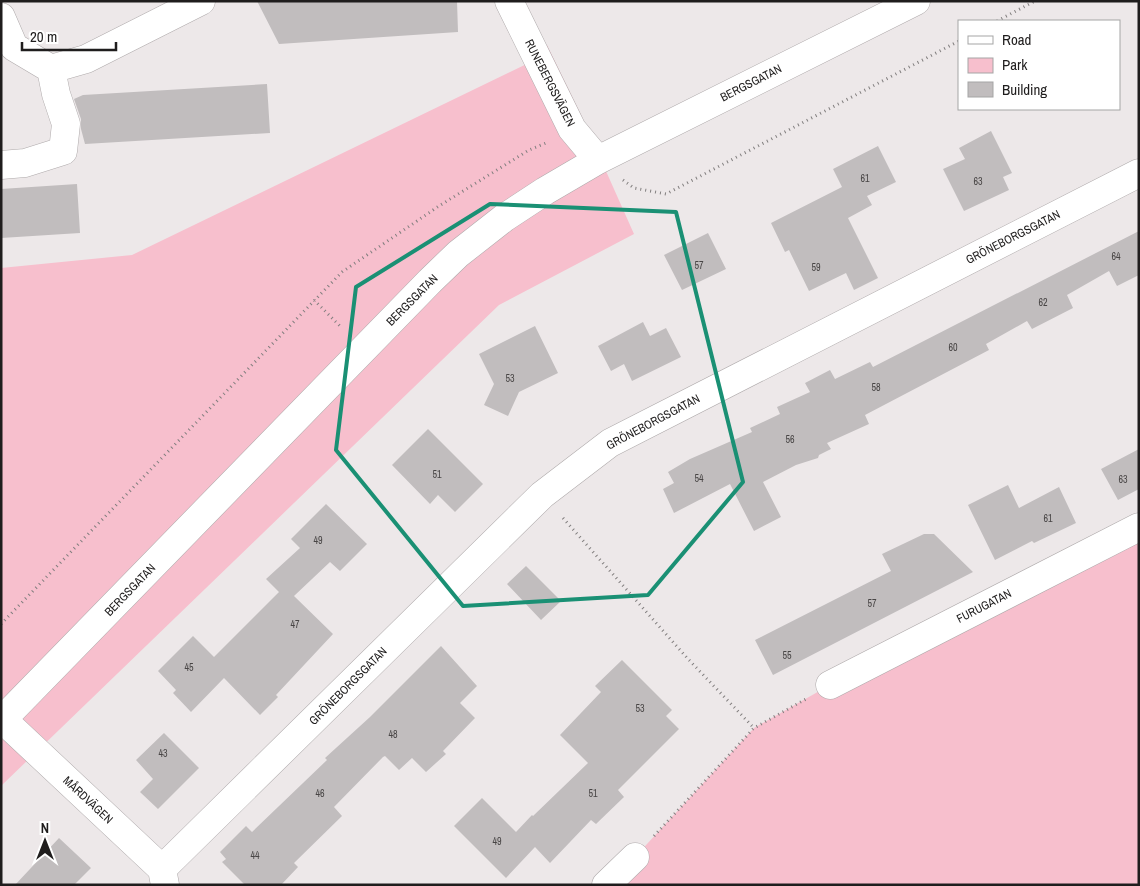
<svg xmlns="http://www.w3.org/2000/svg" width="1140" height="886" viewBox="0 0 1140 886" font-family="'Archivo Narrow',sans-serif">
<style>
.green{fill:#f7bfcd}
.building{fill:#c1bdbe}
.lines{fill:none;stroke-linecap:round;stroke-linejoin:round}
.minor-casing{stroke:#afaaab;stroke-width:29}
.path{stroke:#817e7e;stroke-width:3;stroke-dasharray:1 4;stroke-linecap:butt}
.minor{stroke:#fff;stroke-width:28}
.marked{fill:none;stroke:#1a9074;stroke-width:4;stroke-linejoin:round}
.labels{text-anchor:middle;stroke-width:4;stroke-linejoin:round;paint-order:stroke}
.number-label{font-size:10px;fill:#484545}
.street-label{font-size:12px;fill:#1f1d1d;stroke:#fff}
</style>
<rect width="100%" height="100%" fill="#ede8e9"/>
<!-- green -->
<path class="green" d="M547,45l34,70 53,119 -135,71 -498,481v-518l131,-13 405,-196z
M1139,532v353h-533l29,-28 119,-129 76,-43z"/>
<!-- building -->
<path class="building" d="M257,1h200l1,31 -179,12z
M267,84l3,49 -185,11 -4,-15v-10l-7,-20 9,-4z
M991,131l21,42 -9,4 6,13 -45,21 -21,-42 22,-10 -6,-11z
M878,146l18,36 -29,14 5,9 -24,13 30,60 -24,12 -8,-17 -37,18 -20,-41 -4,2 -14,-29 71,-36 -9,-18z
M77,184l3,49 -79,5v-49z
M1139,231v44l-22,11 -8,-15 -42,24 6,13 -41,21 -5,-8 -41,23 3,6 -124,65 4,9 -42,19 4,6 -12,6 -1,3 -22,7 -33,17 18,35 -27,14 -24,-47 -56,29 -11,-24 11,-6 -6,-11 22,-13 62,-27 -2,-4 30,-14 -3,-7 33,-15 -5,-9 25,-13 5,9 35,-17 3,5z
M708,233l18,36 -44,21 -18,-35z
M643,322l7,14 16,-8 15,29 -49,24 -8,-17 -13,7 -13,-25z
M535,326l23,47 -39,19 -11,24 -24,-11 10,-21 -15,-30z
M428,429l55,55 -28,28 -17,-17 -8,9 -38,-39z
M1139,449v40l-21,11 -17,-31z
M1008,485l11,23 40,-21 17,36 -42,20 -2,-2 -37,19 -27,-55z
M326,504l41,40 -27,27 -10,-9 -36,34 39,38 -57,61 2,2 -18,18 -36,-37 -33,34 -18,-19 3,-3 -18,-19 35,-35 21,21 65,-65 -13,-13 34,-31 -9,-9z
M924,534h10l39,38 -200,103 -18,-35 136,-69 -9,-17z
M526,566l35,35 -20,19 -34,-36z
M441,646l36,40 -17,17 15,15 -32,33 3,3 -20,18 -14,-14 -13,12 -14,-14 -2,1 -49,50 8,9 -48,47 4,4 -17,18h-36l-23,-23 4,-3 -6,-7 26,-26 6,6 75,-72 -2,-2 45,-41z
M622,660l50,50 -6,6 13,13 -61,61 6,7 -28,27 -5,-4 -41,43 -15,-16 -29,31 -52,-52 28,-28 34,34 16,-17 1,1 55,-53 -28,-28 41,-43 -6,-6z
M164,733l35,35 -41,41 -18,-17 13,-13 -17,-19z
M59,838l32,30 -17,17h-59z"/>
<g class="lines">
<defs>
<path id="minor" d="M509,1l63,128 26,31
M1,17l13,30 37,22 35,-10 115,-58
M1,165l24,-2 38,-12 3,-27 -10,-30 -5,-25
M830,685l309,-158
M1,718l161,151 3,16
M1,721l429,-440 28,-27 46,-36 41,-27 53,-31 318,-159
M162,869l380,-374 68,-52 529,-270
M606,885l29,-28"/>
</defs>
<!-- minor casing -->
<use href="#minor" class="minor-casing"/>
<!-- path -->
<path class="path" d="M997,21l38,-20
M623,180l11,8 32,6 293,-153
M314,300l27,27
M563,518l126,142 65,68
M1,624l341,-352 97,-66 90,-56 17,-7
M654,836l100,-108 52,-29"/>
<!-- minor -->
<use href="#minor" class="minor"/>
</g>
<!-- marked area -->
<path class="marked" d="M490,204l186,8 67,270 -95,113 -185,11 -127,-156 20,-163z"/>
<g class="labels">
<!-- number labels -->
<g class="number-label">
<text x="865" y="182">61</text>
<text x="978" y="185">63</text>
<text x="1116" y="260">64</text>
<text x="699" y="269">57</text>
<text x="816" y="271">59</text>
<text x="1043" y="306">62</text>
<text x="953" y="351">60</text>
<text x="510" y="382">53</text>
<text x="876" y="391">58</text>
<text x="790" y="443">56</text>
<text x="437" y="478">51</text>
<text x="699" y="482">54</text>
<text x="1123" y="483">63</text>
<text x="1048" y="522">61</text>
<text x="318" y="544">49</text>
<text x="872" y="607">57</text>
<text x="295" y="628">47</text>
<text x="787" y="659">55</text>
<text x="189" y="671">45</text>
<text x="640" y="712">53</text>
<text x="393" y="738">48</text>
<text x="163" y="757">43</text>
<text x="320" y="797">46</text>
<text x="593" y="797">51</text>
<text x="497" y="845">49</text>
<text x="255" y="859">44</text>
</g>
<!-- street labels -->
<g class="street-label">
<text transform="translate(550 83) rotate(63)" y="4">RUNEBERGSVÄGEN</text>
<text transform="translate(751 83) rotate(-27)" y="4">BERGSGATAN</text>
<text transform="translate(1013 237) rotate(-27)" y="4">GRÖNEBORGSGATAN</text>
<text transform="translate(412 300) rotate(-45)" y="4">BERGSGATAN</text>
<text transform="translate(653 422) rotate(-28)" y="4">GRÖNEBORGSGATAN</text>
<text transform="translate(130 590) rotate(-46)" y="4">BERGSGATAN</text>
<text transform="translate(984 606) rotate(-27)" y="4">FURUGATAN</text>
<text transform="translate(348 686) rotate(-45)" y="4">GRÖNEBORGSGATAN</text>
<text transform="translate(88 800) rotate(43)" y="4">MÅRDVÄGEN</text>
</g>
</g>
<!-- border -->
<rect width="1140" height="886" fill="none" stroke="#1f1d1d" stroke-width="5"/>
<!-- legend -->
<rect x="958" y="20" width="162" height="90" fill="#ffffff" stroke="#a5a5a5"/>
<rect x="968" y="36" width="25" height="8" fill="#ffffff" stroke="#a5a5a5"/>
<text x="1002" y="45" font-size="15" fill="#1f1d1d">Road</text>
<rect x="968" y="58" width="25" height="15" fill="#f7bfcd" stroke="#a5a5a5"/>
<text x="1002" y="70" font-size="15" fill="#1f1d1d">Park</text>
<rect x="968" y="82" width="25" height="15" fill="#c1bdbe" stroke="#a5a5a5"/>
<text x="1002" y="95" font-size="15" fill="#1f1d1d">Building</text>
<!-- north arrow -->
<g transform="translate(45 841)" stroke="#ffffff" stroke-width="4" paint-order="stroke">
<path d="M0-4L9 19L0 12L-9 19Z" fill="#1f1d1d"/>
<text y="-8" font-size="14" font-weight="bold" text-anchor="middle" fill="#1f1d1d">N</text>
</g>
<!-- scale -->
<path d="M22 42v8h94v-8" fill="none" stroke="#1f1d1d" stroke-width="2.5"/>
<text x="30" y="42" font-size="15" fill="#1f1d1d" stroke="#ffffff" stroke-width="4" paint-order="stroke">20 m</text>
</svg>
